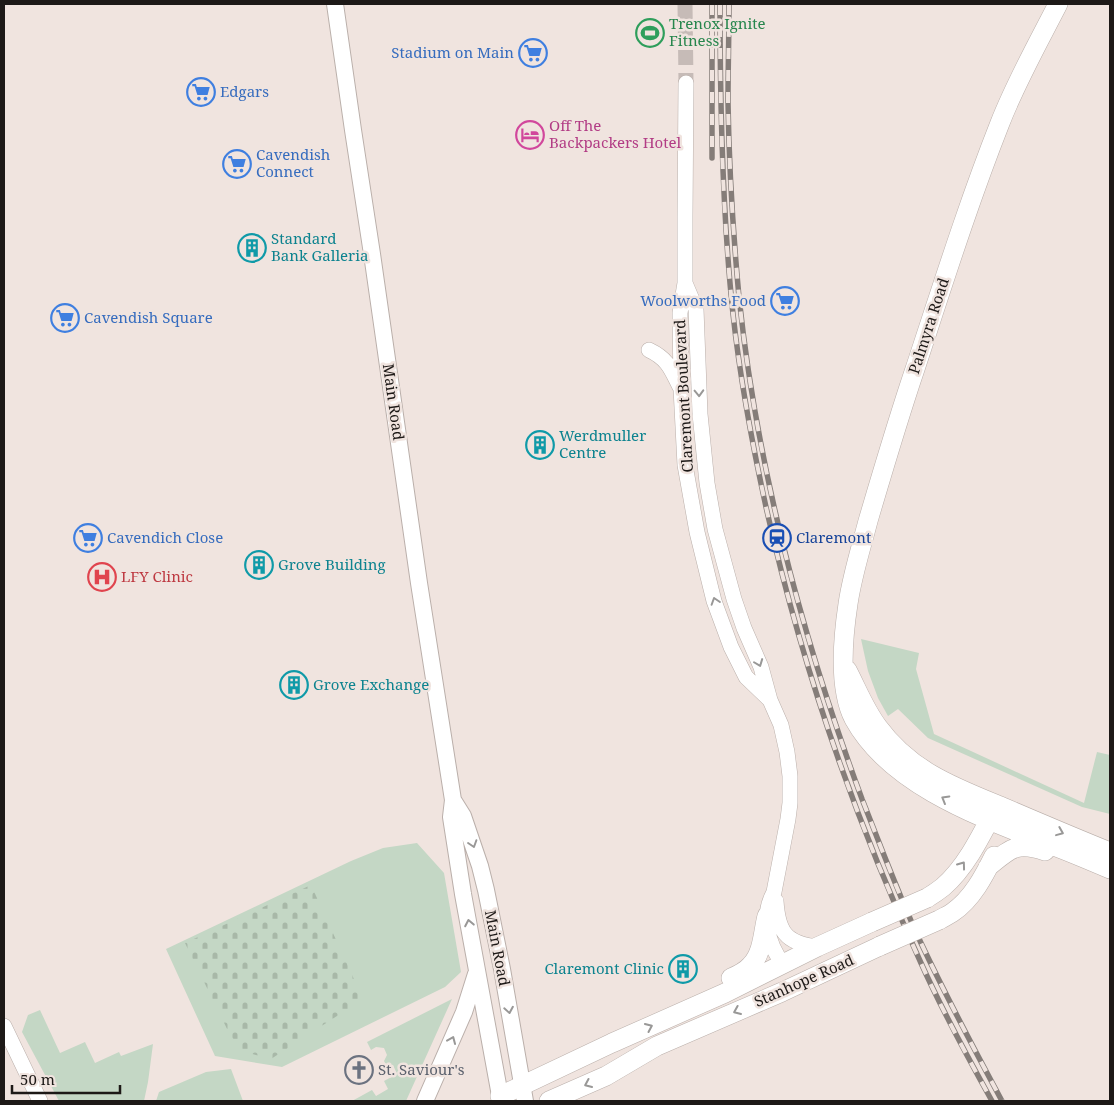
<svg xmlns="http://www.w3.org/2000/svg" width="1114" height="1105" viewBox="0 0 1114 1105" font-family="'Noto Serif',serif">
<style>
.grass{fill:#c4d7c5}
.cemetery{fill:url(#cemetery-stones)}
.lines{fill:none;stroke-linecap:round;stroke-linejoin:round}
.tertiary-tunnel{stroke:#c6bbb7;stroke-width:15;stroke-dasharray:15 8;stroke-linecap:butt}
.tertiary-casing{stroke:#baafaa;stroke-width:16}
.secondary-casing{stroke:#baafaa;stroke-width:18}
.primary-casing{stroke:#baafaa;stroke-width:20}
.tertiary{stroke:#fff;stroke-width:15}
.secondary{stroke:#fff;stroke-width:16}
.primary{stroke:#fff;stroke-width:19}
.rail-casing{stroke:#857d79;stroke-width:5.5}
.rail{stroke:#f0e4df;stroke-width:4;stroke-dasharray:11;stroke-linecap:butt}
.primary-bridge-casing{stroke:#baafaa;stroke-width:20;stroke-linecap:butt}
.primary-bridge{stroke:#fff;stroke-width:19}
.oneway{stroke:#999897}
.labels{text-anchor:middle;stroke-width:5;stroke-linejoin:round;paint-order:stroke}
.leisure-label{font-size:15px;fill:#27864d;stroke:#f0e4df;text-anchor:start}
.shop-label{font-size:15px;fill:#366cbe;stroke:#f0e4df;text-anchor:start}
.hotel-label{font-size:15px;fill:#b23c85;stroke:#f0e4df;text-anchor:start}
.culture-label{font-size:15px;fill:#0d838f;stroke:#f0e4df;text-anchor:start}
.street-label{font-size:15px;fill:#1d1917;stroke:#f0e4df}
.transit-label{font-size:15px;fill:#164399;stroke:#f0e4df;text-anchor:start}
.health-label{font-size:15px;fill:#be3a42;stroke:#f0e4df;text-anchor:start}
.worship-label{font-size:15px;fill:#5b616d;stroke:#f0e4df;text-anchor:start}
</style>
<defs>
<pattern id="cemetery-stones" width="16" height="16" patternUnits="userSpaceOnUse" patternTransform="scale(1.25)"><rect width="16" height="16" fill="#c4d7c5"/><path d="M2 7V4a2 2 0 0 1 4 0v3zM10 15v-3a2 2 0 0 1 4 0v3z" fill="#a8b8a8"/></pattern>
</defs>
<rect width="100%" height="100%" fill="#f0e4df"/>
<!-- grass -->
<path class="grass" d="M861,639l58,14 -3,16 18,65 150,69 13,-51 13,3v59l-28,-7 -154,-69 -30,-29 -10,7 -10,-18 -10,-27z
M417,843l27,30 17,99 -16,15 -163,80 -67,-11 -49,-107 185,-88 32,-13z
M452,999l-46,102h-54l20,-11 4,6 12,-7 -4,-8 13,-7 -4,-9 -6,2 -3,-6 3,-6 -3,-7 -8,-1 -5,3 -4,-8z
M40,1010l20,43 25,-11 10,21 24,-11 2,4 32,-12 -5,38 -4,19h-85l-37,-69 6,-17z
M231,1069l12,32h-87l3,-9 47,-20z"/>
<!-- cemetery -->
<path class="cemetery" d="M311,885l52,114 -92,60 -26,-7 -15,-17 -45,-92z"/>
<g class="lines">
<!-- tertiary-tunnel -->
<path class="tertiary-tunnel" d="M685,4l1,79"/>
<defs>
<path id="tertiary" d="M686,83l-1,133v67l-5,30 1,75 4,77 12,67 17,69 17,46 15,30 23,22
M685,283l11,26 4,105 7,69 8,46 19,70 10,29 17,39 9,33 11,25 6,27 3,24v27l-2,16 -14,73c-13,24 -7,51 9,72
M649,350c19,9 22,19 31,37
M776,901c2,30 9,42 41,46
M4,1026l36,75"/>
<path id="secondary" d="M335,4l18,126 19,124 47,329 34,217 -2,17 12,77 38,207
M453,800l10,16 17,50 6,24 16,79 23,132
M425,1101l39,-89 12,-38"/>
<path id="primary" d="M1058,4c-20,39 -42,78 -58,119 -32,81 -58,164 -85,246 -17,50 -32,101 -47,152 -7,27 -16,55 -20,83 -5,33 -10,84 6,115 36,66 126,98 192,124 22,8 43,17 64,26
M847,670c10,19 18,40 31,57 33,45 78,61 127,81 35,15 70,30 105,44
M988,867c22,-18 28,-26 57,-16
M927,898c5,-3 11,-7 16,-11 23,-20 38,-51 52,-78
M939,920c5,-3 10,-5 14,-8 19,-13 31,-36 41,-56
M731,978c7,-3 15,-7 20,-13 12,-12 12,-34 16,-49
M500,1096l112,-53 113,-50 92,-46 55,-25
M549,1101l57,-25 51,-30 125,-54 98,-46"/>
</defs>
<!-- tertiary casing -->
<use href="#tertiary" class="tertiary-casing"/>
<!-- secondary casing -->
<use href="#secondary" class="secondary-casing"/>
<!-- primary casing -->
<use href="#primary" class="primary-casing"/>
<!-- tertiary -->
<use href="#tertiary" class="tertiary"/>
<!-- secondary -->
<use href="#secondary" class="secondary"/>
<!-- primary -->
<use href="#primary" class="primary"/>
<defs>
<path id="rail" d="M712,4v154
M720,4c0,103 2,207 13,310 7,64 19,129 33,193 35,157 88,310 155,456 21,47 46,93 71,138
M729,4c0,32 -1,65 -1,98 1,65 5,130 11,195 18,172 63,340 123,502 19,48 37,97 59,144 25,53 53,106 81,158"/>
</defs>
<!-- rail casing -->
<use href="#rail" class="rail-casing"/>
<!-- rail -->
<use href="#rail" class="rail"/>
<defs>
<path id="primary-bridge" d="M872,922l55,-24
M880,946l59,-26"/>
</defs>
<!-- primary-bridge casing -->
<use href="#primary-bridge" class="primary-bridge-casing"/>
<!-- primary-bridge -->
<use href="#primary-bridge" class="primary-bridge"/>
</g>
<!-- one-way arrows -->
<defs><path id="oneway-chevron" d="M-2-3.5L2.5 0L-2 3.5" fill="none" stroke-width="1.6" stroke-linecap="round" stroke-linejoin="round" transform="scale(1.25)"/></defs>
<g class="oneway">
<use href="#oneway-chevron" transform="translate(699 393) rotate(88)"/>
<use href="#oneway-chevron" transform="translate(715 601) rotate(-108)"/>
<use href="#oneway-chevron" transform="translate(759 663) rotate(69)"/>
<use href="#oneway-chevron" transform="translate(945 799) rotate(-150)"/>
<use href="#oneway-chevron" transform="translate(1060 832) rotate(22)"/>
<use href="#oneway-chevron" transform="translate(473 844) rotate(72)"/>
<use href="#oneway-chevron" transform="translate(962 865) rotate(-54)"/>
<use href="#oneway-chevron" transform="translate(469 923) rotate(-101)"/>
<use href="#oneway-chevron" transform="translate(509 1010) rotate(80)"/>
<use href="#oneway-chevron" transform="translate(737 1011) rotate(157)"/>
<use href="#oneway-chevron" transform="translate(649 1027) rotate(-24)"/>
<use href="#oneway-chevron" transform="translate(452 1040) rotate(-67)"/>
<use href="#oneway-chevron" transform="translate(588 1084) rotate(156)"/>
</g>
<!-- icons -->
<defs>
<symbol id="stadium-ring" viewBox="-11 -11 22 22"><circle r="9.5" fill="#f0e4df" stroke="#2e9e5b" stroke-width="1.5"/><path d="M0-5a6.5 5 0 1 0 0 10a6.5 5 0 1 0 0-10ZM-3.5-1.8h7v3.6h-7Z" fill="#2e9e5b"/></symbol>
<symbol id="supermarket-ring" viewBox="-11 -11 22 22"><circle r="9.5" fill="#f0e4df" stroke="#3f7fe0" stroke-width="1.5"/><path d="M-6-5.5h2.5l.6 2H6L4.5 2H-2.5L-4.4-4H-6ZM-1.5 3.2a1.3 1.3 0 1 0 .1 0ZM3 3.2a1.3 1.3 0 1 0 .1 0Z" fill="#3f7fe0"/></symbol>
<symbol id="hotel-ring" viewBox="-11 -11 22 22"><circle r="9.5" fill="#f0e4df" stroke="#d1479c" stroke-width="1.5"/><path d="M-6-4.5h1.5V1H6V5H4.5V3h-9V5H-6ZM-4 0a1.8 1.8 0 1 1 3.6 0ZM.5 0V-2.5h3Q6-2.5 6 0Z" fill="#d1479c"/></symbol>
<symbol id="building-ring" viewBox="-11 -11 22 22"><circle r="9.5" fill="#f0e4df" stroke="#0f9aa8" stroke-width="1.5"/><path d="M-4-6H4V6H1V3H-1V6H-4ZM-2.5-4.3h1.7v1.8h-1.7ZM.8-4.3h1.7v1.8H.8ZM-2.5-1h1.7V.8h-1.7ZM.8-1h1.7V.8H.8Z" fill="#0f9aa8"/></symbol>
<symbol id="station-ring" viewBox="-11 -11 22 22"><circle r="9.5" fill="#f0e4df" stroke="#1a4fb4" stroke-width="1.5"/><path d="M-3-6H3Q5-6 5-4V2Q5 4 3 4L4.5 6H3L1.5 4h-3L-3 6H-4.5L-3 4Q-5 4-5 2V-4Q-5-6-3-6ZM-3.5-4v3h7v-3ZM-3.5 1v1.5H-2V1ZM2 1v1.5H3.5V1Z" fill="#1a4fb4"/></symbol>
<symbol id="hospital-ring" viewBox="-11 -11 22 22"><circle r="9.5" fill="#f0e4df" stroke="#e0444e" stroke-width="1.5"/><path d="M-5-5h3v3.5h4V-5h3V5h-3V1.5h-4V5h-3Z" fill="#e0444e"/></symbol>
<symbol id="church-ring" viewBox="-11 -11 22 22"><circle r="9.5" fill="#f0e4df" stroke="#6b7280" stroke-width="1.5"/><path d="M-1.2-6h2.4v3.5h3.3v2.4h-3.3V6h-2.4V-.1h-3.3v-2.4h3.3Z" fill="#6b7280"/></symbol>
</defs>
<g fill-rule="evenodd">
<use href="#stadium-ring" x="634" y="17" width="32" height="32"/>
<use href="#supermarket-ring" x="517" y="37" width="32" height="32"/>
<use href="#supermarket-ring" x="185" y="76" width="32" height="32"/>
<use href="#hotel-ring" x="514" y="119" width="32" height="32"/>
<use href="#supermarket-ring" x="221" y="148" width="32" height="32"/>
<use href="#building-ring" x="236" y="232" width="32" height="32"/>
<use href="#supermarket-ring" x="769" y="285" width="32" height="32"/>
<use href="#supermarket-ring" x="49" y="302" width="32" height="32"/>
<use href="#building-ring" x="524" y="429" width="32" height="32"/>
<use href="#supermarket-ring" x="72" y="522" width="32" height="32"/>
<use href="#station-ring" x="761" y="522" width="32" height="32"/>
<use href="#building-ring" x="243" y="549" width="32" height="32"/>
<use href="#hospital-ring" x="86" y="561" width="32" height="32"/>
<use href="#building-ring" x="278" y="669" width="32" height="32"/>
<use href="#building-ring" x="667" y="953" width="32" height="32"/>
<use href="#church-ring" x="343" y="1054" width="32" height="32"/>
</g>
<g class="labels">
<!-- leisure labels -->
<g class="leisure-label">
<text x="669" y="29">Trenox Ignite<tspan x="669" dy="17">Fitness</tspan></text>
</g>
<!-- shop labels -->
<g class="shop-label">
<text x="514" y="58" text-anchor="end">Stadium on Main</text>
<text x="220" y="97">Edgars</text>
<text x="256" y="160">Cavendish<tspan x="256" dy="17">Connect</tspan></text>
<text x="766" y="306" text-anchor="end">Woolworths Food</text>
<text x="84" y="323">Cavendish Square</text>
<text x="107" y="543">Cavendich Close</text>
</g>
<!-- hotel labels -->
<g class="hotel-label">
<text x="549" y="131">Off The<tspan x="549" dy="17">Backpackers Hotel</tspan></text>
</g>
<!-- culture labels -->
<g class="culture-label">
<text x="271" y="244">Standard<tspan x="271" dy="17">Bank Galleria</tspan></text>
<text x="559" y="441">Werdmuller<tspan x="559" dy="17">Centre</tspan></text>
<text x="278" y="570">Grove Building</text>
<text x="313" y="690">Grove Exchange</text>
<text x="664" y="974" text-anchor="end">Claremont Clinic</text>
</g>
<!-- street labels -->
<g class="street-label">
<text transform="translate(929 326) rotate(-72)" y="5">Palmyra Road</text>
<text transform="translate(684 396) rotate(-93)" y="5">Claremont Boulevard</text>
<text transform="translate(393 402) rotate(82)" y="5">Main Road</text>
<text transform="translate(497 948) rotate(79)" y="5">Main Road</text>
<text transform="translate(804 981) rotate(-24)" y="5">Stanhope Road</text>
</g>
<!-- transit labels -->
<g class="transit-label">
<text x="796" y="543">Claremont</text>
</g>
<!-- health labels -->
<g class="health-label">
<text x="121" y="582">LFY Clinic</text>
</g>
<!-- worship labels -->
<g class="worship-label">
<text x="378" y="1075">St. Saviour's</text>
</g>
</g>
<!-- border -->
<rect width="1114" height="1105" fill="none" stroke="#1d1917" stroke-width="10"/>
<!-- scale -->
<path d="M12 1085v8h108v-8" fill="none" stroke="#1d1917" stroke-width="2.5"/>
<text x="20" y="1085" font-size="15" fill="#1d1917" stroke="#f0e4df" stroke-width="4" paint-order="stroke">50 m</text>
</svg>
